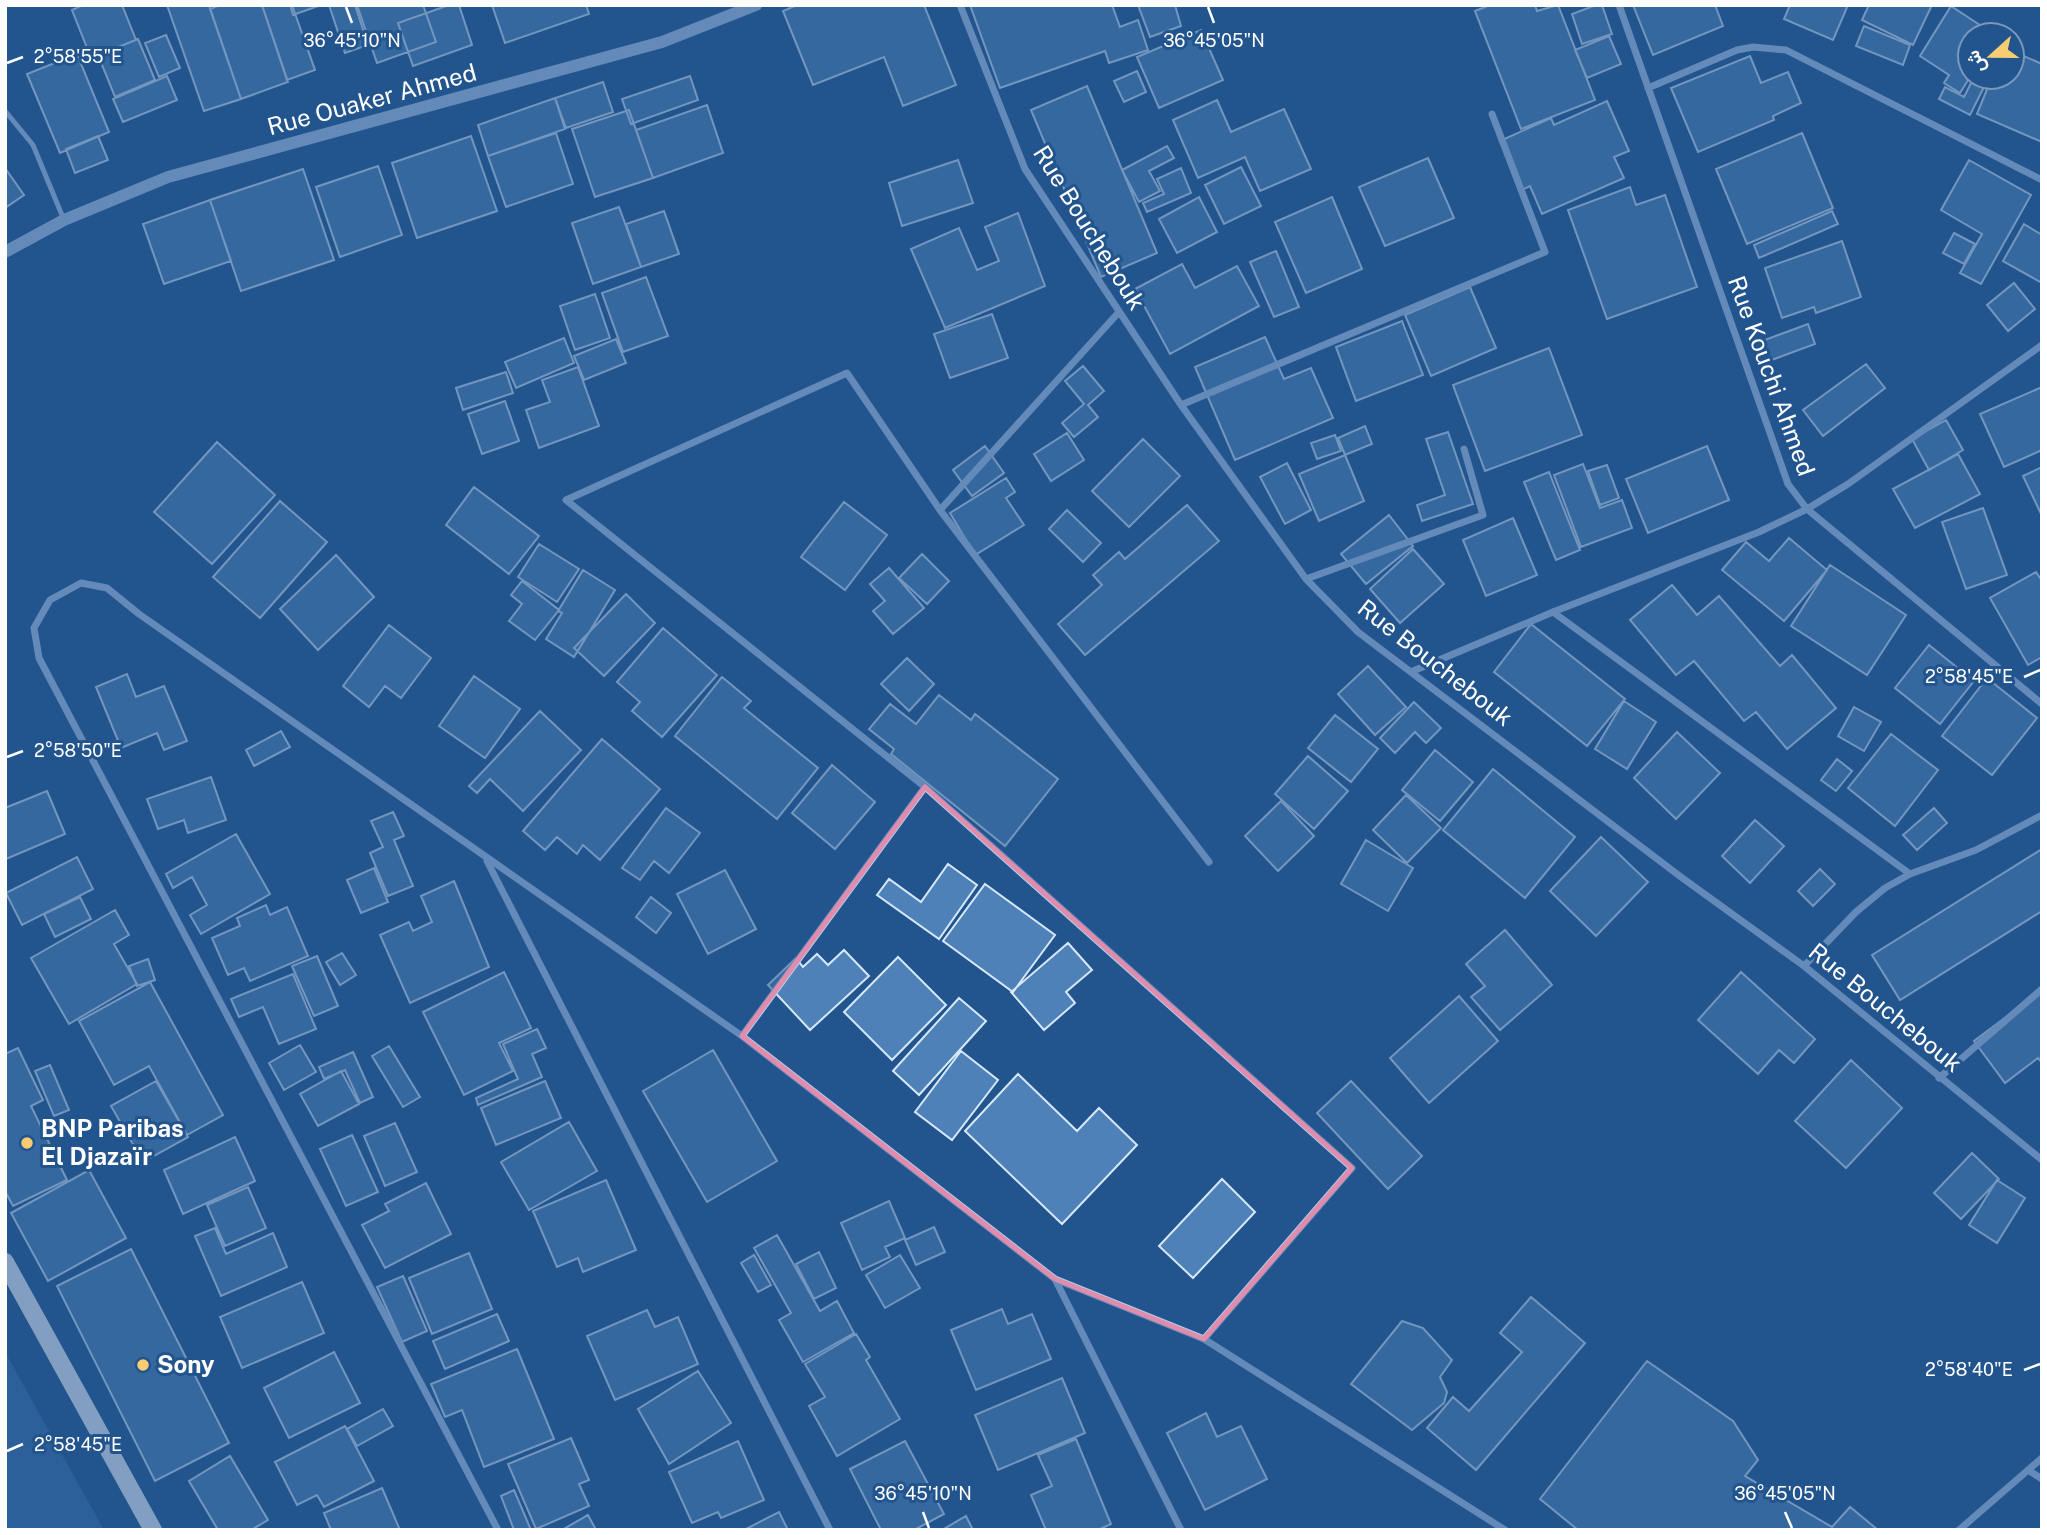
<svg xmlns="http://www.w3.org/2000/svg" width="2047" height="1535" viewBox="0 0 2047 1535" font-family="'Public Sans',Vazirmatn,sans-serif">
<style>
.green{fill:#356fab}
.building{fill:#4e81b7;stroke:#d6e7f9;stroke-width:2}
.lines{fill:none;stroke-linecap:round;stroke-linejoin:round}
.service{stroke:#b1cdec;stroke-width:5}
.minor{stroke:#b1cdec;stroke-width:7}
.tertiary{stroke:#b1cdec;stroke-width:12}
.primary{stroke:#f6faff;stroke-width:18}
.marked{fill:none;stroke:#e08cad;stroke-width:5;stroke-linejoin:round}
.ticks{fill:none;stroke:#fff;stroke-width:2.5}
.poi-dot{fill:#f8cd72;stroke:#22548e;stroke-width:2.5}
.labels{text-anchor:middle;stroke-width:6;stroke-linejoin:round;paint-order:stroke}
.street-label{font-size:24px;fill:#fff;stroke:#22548e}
.poi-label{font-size:24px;font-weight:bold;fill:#fff;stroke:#22548e;text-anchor:start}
.ticks-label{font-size:18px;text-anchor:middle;fill:#fff;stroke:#22548e;stroke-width:6;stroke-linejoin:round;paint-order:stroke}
</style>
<rect width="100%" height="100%" fill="#22548e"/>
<!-- green -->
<path class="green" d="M5,1352l99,178h-99z"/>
<!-- building -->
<path class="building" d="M83,5h39l14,35 -45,18 -19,-48z
M167,5h42l32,94 -37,12z
M220,5h42l26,77 -47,17 -31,-90z
M262,5h30l23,65 -28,10z
M290,5h31l-28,10z
M329,5h26l13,40 -23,8z
M357,5h66l13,37 -59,21z
M449,5h10l13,40 -59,21 -15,-43z
M492,5h94l3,9 -84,29z
M797,5h127l32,80 -53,21 -19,-49 -71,28 -30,-74z
M970,5h142l8,22 18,-7 10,30 -39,13 -4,-12 -105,37z
M1138,5h37l6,21 -31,11z
M1490,5h45l2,6 21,-6 37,95 -74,29 -46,-118z
M1596,5h6l10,29 -30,10 -10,-30z
M1633,5h82l8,21 -70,29z
M1790,5h58l-15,35 -49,-21z
M1869,5h63l-19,40 -51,-25z
M1951,6l44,29h-25v42l-10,16 -16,-10 5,-8 -29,-19z
M1864,26l46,19 -7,20 -47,-19z
M1201,30l22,50 -64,28 -22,-51z
M166,35l14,33 -21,9 -14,-34z
M1609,36l12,28 -34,14 -12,-28z
M138,39l17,41 -40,17 -17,-42z
M2012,51l30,13v78l-65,-28 15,-37h20z
M77,54l32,78 -49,21 -33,-79z
M1750,56l11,27 27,-11 13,31 -28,13 1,4 -76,32 -27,-64z
M1137,71l9,21 -22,10 -10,-21z
M167,76l10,24 -54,22 -10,-23z
M690,76l8,24 -67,24 -9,-25z
M1974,77h15l-19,38 -31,-16 6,-12 19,10z
M603,82l10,30 -47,16 -11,-30z
M1087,86l70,167 -56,24 -70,-167z
M555,98l10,31 -77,27 -10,-31z
M1217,100l14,32 53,-23 27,60 -51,22 -15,-34 -47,21 -25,-58z
M1607,101l22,50 -15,6 10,21 -82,36 -12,-28 -8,4 -22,-49 51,-23 3,7z
M707,105l16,48 -70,25 -17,-48z
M629,110l24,68 -58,19 -23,-68z
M556,133l17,51 -67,23 -18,-51z
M1802,133l31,75 -86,36 -31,-75z
M98,136l10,24 -33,13 -9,-24z
M471,136l26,75 -80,27 -25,-75z
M1167,146l7,12 -25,13 11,20 -21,11 -17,-32z
M1428,158l26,60 -69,28 -26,-59z
M958,160l15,43 -71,23 -13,-43z
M1969,160l62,35 -50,89 -21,-11 22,-39 -41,-24z
M378,166l24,69 -62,22 -24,-70z
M1241,167l20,39 -37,18 -19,-39z
M5,168l19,27 -19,13z
M1181,168l10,25 -44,19 -4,-9 21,-9 -7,-15z
M303,169l31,91 -93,31 -31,-91z
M1630,187l6,18 29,-10 32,92 -90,32 -39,-109z
M1199,197l18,35 -40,21 -18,-34z
M1332,197l30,72 -56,24 -31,-71z
M210,200l21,61 -67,23 -21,-60z
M619,207l22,60 -48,17 -21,-61z
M664,211l15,43 -38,13 -15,-43z
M1832,211l6,13 -79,34 -5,-13z
M1018,213l27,73 -100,42 -34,-79 48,-21 18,42 22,-9 -14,-34z
M2024,224l18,11v48l-39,-22z
M1954,233l21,11 -11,20 -21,-11z
M1842,241l19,56 -45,16 -2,-6 -32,11 -17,-50z
M1276,251l23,56 -25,10 -24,-55z
M1182,264l13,24 42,-22 22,40 -89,48 -35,-65z
M646,277l22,59 -45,16 -21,-59z
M2014,283l21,26 -27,22 -21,-26z
M1470,287l26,61 -65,28 -26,-61z
M595,294l15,44 -35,12 -15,-44z
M992,314l16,44 -58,20 -16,-44z
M1402,321l21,54 -67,26 -20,-54z
M1808,324l7,20 -46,17 -7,-20z
M1265,337l19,42 27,-11 22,50 -98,42 -40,-93z
M564,338l10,25 -58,25 -11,-26z
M616,339l10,24 -42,17 -10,-24z
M1549,348l33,87 -97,36 -32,-86z
M1866,364l19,24 -62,48 -20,-26z
M1083,366l21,25 -16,14 10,12 -24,20 -12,-14 22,-19 -19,-23z
M578,367l21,59 -60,22 -13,-38 24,-8 -8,-22z
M506,372l7,21 -50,17 -7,-22z
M2042,387v63l-38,17 -24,-53z
M505,401l14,40 -37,13 -14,-40z
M1946,420l17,30 -34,20 -17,-31z
M1365,426l7,18 -27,11 -7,-17z
M1448,432l25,72 -51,17 -5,-16 28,-10 -19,-56z
M1067,433l17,27 -33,21 -17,-27z
M1335,435l6,16 -24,8 -6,-16z
M1143,439l37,37 -51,51 -37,-36z
M217,442l58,53 -63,69 -58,-52z
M985,446l19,27 -32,23 -19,-26z
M1707,446l22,54 -81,33 -22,-54z
M1958,454l22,40 -65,34 -22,-39z
M1345,455l19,46 -45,20 -20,-47z
M1287,463l24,47 -26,14 -25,-47z
M1583,464l17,44 22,-8 10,28 -51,19 -27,-72z
M1607,465l12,33 -19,7 -12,-34z
M2042,467v49l-19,-40z
M1549,472l31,78 -24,10 -32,-78z
M1006,478l9,14 -9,6 18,27 -49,30 -25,-42z
M474,487l65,49 -30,38 -63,-49z
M280,501l47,41 -67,76 -47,-41z
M844,502l43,33 -42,55 -44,-33z
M1187,505l32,36 -134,114 -27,-31 44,-39 -9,-10 26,-23 6,7z
M1983,508l24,67 -41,14 -24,-67z
M1067,510l34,33 -18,19 -34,-33z
M1389,515l24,31 -47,38 -25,-30z
M1513,518l24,57 -51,21 -23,-56z
M1789,538l38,32 -43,51 -62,-51 24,-28 23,19z
M539,544l40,25 -22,33 -39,-25z
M1413,549l31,35 -44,39 -30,-34z
M922,554l27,27 -22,23 -28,-26z
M336,555l38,42 -56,53 -38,-41z
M1830,565l76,50 -39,60 -76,-49z
M889,568l35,40 -31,26 -20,-23 12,-10 -15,-17z
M583,570l32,20 -41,67 -28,-18 16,-26 -4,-2z
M2036,572l6,9v76l-14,8 -38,-67z
M522,581l37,29 -24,30 -26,-19 13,-17 -11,-9z
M1672,585l25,30 22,-19 61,70 12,-11 44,53 -49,41 -31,-37 -12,9 -50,-60 -18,14 -46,-55z
M626,594l29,29 -51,53 -30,-28z
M1531,624l94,75 -38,47 -93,-74z
M389,625l42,33 -30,40 -16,-12 -16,21 -26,-21z
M663,628l54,47 -55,62 -30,-26 8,-9 -23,-20z
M1929,645l45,36 -34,43 -45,-36z
M907,658l27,26 -25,27 -28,-27z
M1368,666l38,41 -31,28 -37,-41z
M127,674l9,23 28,-11 23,55 -23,9 -7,-17 -36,15 -25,-61z
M474,676l46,33 -35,49 -46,-32z
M722,677l29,24 -7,7 74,60 -41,51 -102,-83z
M1987,678l50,40 -45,57 -50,-39z
M939,695l32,25 4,-6 83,65 -53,67 -114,-92 3,-5 -25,-20 21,-25 26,20z
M1624,701l32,21 -29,47 -32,-20z
M1414,702l27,26 -15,15 -11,-11 -20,21 -15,-15z
M1854,707l27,15 -17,29 -26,-15z
M540,711l41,39 -58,61 -33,-32 -13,14 -8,-7z
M1335,715l43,34 -27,33 -43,-34z
M281,731l9,16 -36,19 -8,-16z
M1677,732l43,41 -44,46 -42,-41z
M1891,734l47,36 -43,56 -47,-38z
M602,739l58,50 -60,71 -17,-15 -6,9 -20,-17 -12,13 -22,-19z
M1435,750l38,32 -33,39 -38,-31z
M1308,756l40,35 -34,38 -39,-35z
M1837,759l15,12 -16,20 -15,-11z
M832,765l43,37 -40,47 -43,-36z
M1493,769l82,68 -50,61 -82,-68z
M211,777l15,43 -38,13 -4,-13 -26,9 -11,-30z
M47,791l18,43 -59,25 -1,-51z
M1406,795l35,33 -34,35 -34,-33z
M1281,801l33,35 -36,35 -33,-35z
M666,808l34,25 -31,40 -15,-12 -14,19 -18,-12z
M1934,808l13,15 -30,27 -14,-15z
M393,812l11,24 -10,4 19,46 -25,10 -18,-43 13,-6 -12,-26z
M1755,820l29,26 -34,37 -28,-27z
M236,834l34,60 -69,40 -11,-19 17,-10 -15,-28 -19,11 -7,-14z
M1601,837l47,45 -52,54 -46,-45z
M1366,840l47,28 -25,43 -47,-27z
M2042,849v62l-142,89 -28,-45z
M77,857l16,32 -71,36 -16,-32z
M948,864l29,21 -38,54 -62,-44 12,-16 32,23z
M374,868l14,34 -27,11 -14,-33z
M1820,869l15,15 -22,22 -15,-15z
M725,870l31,59 -48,25 -31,-60z
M454,881l35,86 -79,36 -30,-68 29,-13 4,9 19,-9 -11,-26z
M985,884l70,51 -42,57 -70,-51z
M80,897l11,22 -36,18 -11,-23z
M651,897l20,16 -15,20 -20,-16z
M266,905l4,10 17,-8 21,49 -58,25 -6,-13 -16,7 -16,-37 28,-12 -3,-8z
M115,910l14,25 -15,9 23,40 -68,40 -38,-66z
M1505,930l47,55 -52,45 -29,-33 14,-11 -19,-22z
M1068,943l24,27 -26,22 9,11 -31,27 -33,-38z
M844,950l25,26 -59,54 -42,-45 28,-27 7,9 14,-13 11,11z
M342,953l14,22 -16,10 -14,-23z
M317,956l21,50 -24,10 -22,-50z
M898,957l48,48 -54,55 -48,-48z
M148,959l7,21 -18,6 -8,-20z
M504,972l27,56 -32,15 14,28 -49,24 -41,-83z
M1741,972l74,67 -21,24 -15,-13 -21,24 -60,-54z
M293,974l23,55 -37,15 -16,-37 -24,10 -8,-18z
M150,982l73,133 -36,20 -38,-69 -35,19 -35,-64z
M2042,990v73l-4,-5 -33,25 -31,-42z
M1459,996l39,45 -69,62 -39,-45z
M959,998l27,23 -67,74 -26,-24z
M537,1029l9,19 -14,6 10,23 -64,28 -2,-7 42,-19 -15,-35z
M300,1045l16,27 -32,18 -15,-27z
M389,1046l31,51 -17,10 -31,-51z
M18,1048l25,52 -12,6 36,74 -54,26 -8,-15v-137z
M713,1050l64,111 -70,41 -64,-111z
M961,1051l37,29 -46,60 -37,-28z
M353,1052l20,45 -13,6 -15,-33 -21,9 -5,-12z
M1851,1060l51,48 -56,60 -51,-47z
M50,1065l19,45 -15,6 -19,-45z
M341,1071l18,33 -41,22 -18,-32z
M1018,1074l59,57 22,-23 38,37 -75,79 -97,-93z
M156,1081l32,56 -45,25 -32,-56z
M545,1081l16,37 -65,27 -15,-37z
M1351,1081l71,75 -34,33 -71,-76z
M569,1122l28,49 -68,39 -28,-48z
M395,1123l22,49 -32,14 -21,-50z
M352,1135l26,57 -32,14 -26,-57z
M235,1137l20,44 -72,33 -19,-44z
M1972,1153l27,26 -38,40 -27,-26z
M89,1170l37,68 -78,43 -37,-68z
M1222,1179l33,33 -62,66 -34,-32z
M606,1180l30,70 -53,22 -5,-14 -21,9 -24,-56z
M1997,1180l28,18 -28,45 -28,-18z
M426,1183l25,51 -66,34 -23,-43 27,-14 -4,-7z
M248,1187l18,41 -41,18 -18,-41z
M889,1201l16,37 -20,9 5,10 -28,13 -21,-47z
M934,1227l11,25 -29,13 -11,-25z
M215,1228l11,26 47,-21 14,34 -66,29 -26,-60z
M777,1235l43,76 17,-10 17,32 -51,29 -24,-42 12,-7 -37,-65z
M131,1249l98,194 -74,38 -98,-195z
M819,1252l17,36 -22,11 -18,-35z
M469,1253l23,56 -60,25 -23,-56z
M754,1255l17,30 -13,7 -17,-29z
M900,1255l20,33 -35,20 -19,-33z
M403,1276l24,55 -25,11 -25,-55z
M302,1282l22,51 -82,35 -22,-51z
M1531,1297l54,46 -109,127 -49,-42 26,-31 16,14 53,-59 -22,-19z
M1002,1309l6,15 24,-10 19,45 -75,31 -25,-60z
M647,1310l8,17 23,-10 20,47 -83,36 -28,-64z
M497,1314l12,27 -64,28 -12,-28z
M1402,1321l21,7 29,32 -12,17 7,15 -3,11 -32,27 -61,-46z
M856,1334l14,23 -4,3 34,59 -63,37 -28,-50 16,-9 -20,-33z
M517,1349l37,90 -70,28 -22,-57 -17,7 -14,-33z
M334,1352l26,51 -71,35 -25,-50z
M1647,1361l86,60 25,39 -13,16 87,51 18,-20 28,23h-300l-38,-31z
M698,1371l33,52 -62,41 -31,-55z
M1062,1378l23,55 -87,37 -23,-55z
M383,1409l10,17 -36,20 -10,-17z
M1206,1413l11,24 24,-11 26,53 -62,31 -38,-77z
M345,1426l29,55 -50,26 -7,-12 -20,10 -22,-43z
M571,1438l18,42 -10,4 10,22 -53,23 -28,-65z
M1076,1439l35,85 -13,6h-52l-15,-35 21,-9 -14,-31z
M738,1441l26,59 -43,18 -3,-6 -26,11 -23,-51z
M905,1441l39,73 -30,16h-33l-31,-61z
M230,1456l38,64 -17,10h-33l-29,-49z
M382,1488l18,42h-69l-7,-17z
M514,1490l17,40h-17l-13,-34z
M779,1512l9,18h-44z
M588,1515l8,15h-34z
M966,1516l7,14h-31z"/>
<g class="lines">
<!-- service -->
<path class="service" d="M6,112l27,33 31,75"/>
<!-- minor -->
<path class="minor" d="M960,5l65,164 156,236 125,174 52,53 323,245 123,89 238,194
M1619,5l169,479 19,25 235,195
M1648,88l89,-38 16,-3 33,3 256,130
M1181,405l364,-153 -53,-138
M940,510l179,-198
M1306,579l177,-64 -19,-66
M1553,612l357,262
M1413,671l140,-59 206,-80 48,-23 41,-25 194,-139
M487,861l343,669
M1804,966l52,-54 29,-24 25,-14 66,-24 66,-35
M742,1036l183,-249
M1939,1078l103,-89
M1055,1279l126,251
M1204,1339l148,-171 -427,-381 -359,-287 281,-127 93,137 269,352
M2028,1470l14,9
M498,1530l-459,-872 -5,-30 16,-28 31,-17 26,5 32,26 603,422 313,243 149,60 301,191
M1959,1530l83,-72"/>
<!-- tertiary -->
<path class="tertiary" d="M5,252l59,-32 104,-43 494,-135 94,-37"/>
<!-- primary -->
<path class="primary" d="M5,1262l148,268"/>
</g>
<!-- marked area -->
<path d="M0 0H2047V1535H0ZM925,787l427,381 -148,171 -149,-60 -313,-243z" fill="#22548e" fill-opacity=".55" fill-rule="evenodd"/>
<path class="marked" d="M925,787l427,381 -148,171 -149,-60 -313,-243z"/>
<!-- ticks -->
<path class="ticks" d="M346,7l6,16M1208,7l6,16M7,63l16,-6M2024,677l16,-7M7,757l16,-6M2024,1370l16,-6M7,1451l16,-7M923,1512l6,16M1785,1512l7,16"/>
<!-- markers -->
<g class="poi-dot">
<circle cx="27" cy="1143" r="7"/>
<circle cx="143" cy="1365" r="7"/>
</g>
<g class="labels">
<!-- street labels -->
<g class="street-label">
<text transform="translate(372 100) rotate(-15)" y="8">Rue Ouaker Ahmed</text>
<text transform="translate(1089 228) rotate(58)" y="8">Rue Bouchebouk</text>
<text transform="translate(1771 376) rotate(70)" y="8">Rue Kouchi Ahmed</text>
<text transform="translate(1435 663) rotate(38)" y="8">Rue Bouchebouk</text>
<text transform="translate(1885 1008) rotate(39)" y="8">Rue Bouchebouk</text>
</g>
<!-- poi labels -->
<g class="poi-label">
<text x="41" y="1137">BNP Paribas<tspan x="41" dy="28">El Djazaïr</tspan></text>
<text x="157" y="1373">Sony</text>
</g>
</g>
<g class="ticks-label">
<text x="352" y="47">36°45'10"N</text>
<text x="1214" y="47">36°45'05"N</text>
<text x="78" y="63">2°58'55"E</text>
<text x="1969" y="683">2°58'45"E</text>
<text x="78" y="757">2°58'50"E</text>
<text x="1969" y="1376">2°58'40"E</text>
<text x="78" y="1451">2°58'45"E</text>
<text x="923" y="1500">36°45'10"N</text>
<text x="1785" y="1500">36°45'05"N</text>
</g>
<!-- border -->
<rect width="2047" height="1535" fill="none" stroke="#ffffff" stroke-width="14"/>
<!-- north arrow -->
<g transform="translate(1991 56) rotate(249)"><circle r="33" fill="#22548e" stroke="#7a98bb" stroke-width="2"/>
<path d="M0-5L12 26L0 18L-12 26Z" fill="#f8cd72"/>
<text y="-10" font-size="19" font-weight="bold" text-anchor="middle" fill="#ffffff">ش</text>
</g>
</svg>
